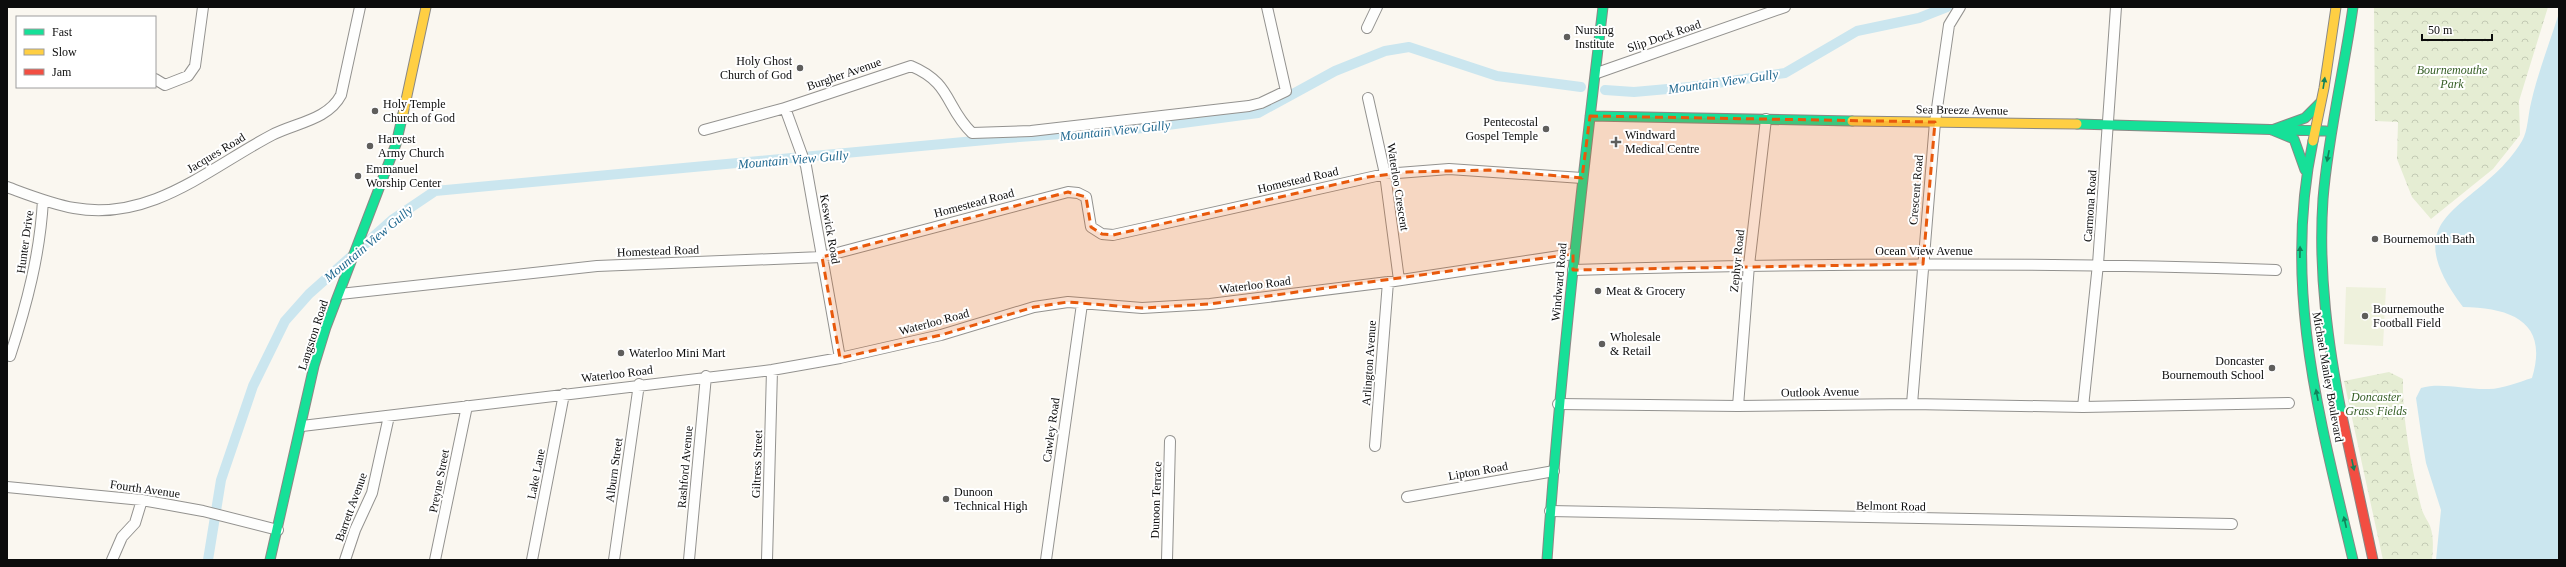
<svg xmlns="http://www.w3.org/2000/svg" width="2566" height="567" viewBox="0 0 2566 567" font-family="Georgia,serif">
<style>
.park{fill:url(#park-crowns)}
.pitch{fill:#eef1dc}
.water{fill:#cbe6ef}
.lines{fill:none;stroke-linecap:round;stroke-linejoin:round}
.canal{stroke:#cbe6ef;stroke-width:10}
.street-casing{stroke:#93928f;stroke-width:12}
.fast-casing{stroke:#8a8885;stroke-width:11}
.slow-casing{stroke:#8a8885;stroke-width:11}
.jam-casing{stroke:#8a8885;stroke-width:11}
.street{stroke:#fefefd;stroke-width:10}
.fast{stroke:#16e098;stroke-width:9}
.slow{stroke:#ffcf43;stroke-width:9}
.jam{stroke:#f24e42;stroke-width:9}
.oneway{fill:#128159}
.marked{fill:#e8590c;fill-opacity:0.2;stroke:#e8590c;stroke-width:3;stroke-dasharray:8 5;stroke-linejoin:round}
.poi-dot{fill:#5f5e5c;stroke:#fff;stroke-width:1.5}
.labels{text-anchor:middle;stroke-width:4;stroke-linejoin:round;paint-order:stroke}
.poi-label{font-size:12px;fill:#0c0c0c;stroke:#fff;text-anchor:start}
.street-label{font-size:12px;fill:#0c0c0c;stroke:#fff}
.park-label{font-size:12px;font-style:italic;fill:#345d24;stroke:#fff}
.water-label{font-size:13px;font-style:italic;fill:#236a91;stroke:#fff}
</style>
<defs>
<pattern id="park-crowns" width="20" height="18" patternUnits="userSpaceOnUse"><rect width="20" height="18" fill="#e5edd3"/><path d="M2 6a3 3 0 1 1 6 0M12 15a3 3 0 1 1 6 0" fill="none" stroke="#c3cab4"/></pattern>
</defs>
<rect width="100%" height="100%" fill="#faf7f0"/>
<!-- park -->
<path class="park" d="M2374,7h174l-29,94 1,34 -27,34 -62,50 -19,-22 -15,-38 1,-37 -23,-1z
M2389,372l14,7c-1,41 9,91 19,131 2,6 6,11 8,16 4,11 3,23 2,34h-49l-39,-179z"/>
<!-- pitch -->
<path class="pitch" d="M2346,287l40,1 -3,58 -39,-2z"/>
<!-- water -->
<path class="water" d="M2559,13v547h-123l5,-50 -15,-47 -5,-30 -5,-35 5,-10c20,-6 46,2 68,1 13,0 30,-7 43,-11 17,-56 -20,-70 -69,-71 -73,-97 16,-95 59,-166 6,-10 6,-27 9,-38 7,-31 19,-61 28,-90z"/>
<g class="lines">
<!-- canal -->
<path class="canal" d="M1605,90l29,2 56,-5 95,-14 72,-42 62,-13 28,-11
M208,560l13,-80 32,-94 32,-65 24,-27 83,-74 43,-29 572,-53 138,-10 113,-15 77,-42 50,-20 24,-4 88,29 84,11"/>
<defs>
<path id="street" d="M1367,28l10,-21
M1597,73l188,-66
M155,79l10,6 23,-9 7,-10 8,-59
M1368,98l17,76 14,106
M785,108l21,58 34,192
M704,130l81,-22 126,-42c41,17 34,41 61,67l59,-2 218,-25 12,-3 25,-12 -19,-84
M7,187c22,8 44,17 67,21 77,14 135,-40 198,-73 23,-12 56,-15 69,-40l19,-88
M1573,270c235,-7 468,-8 703,0
M340,294l257,-28 225,-9 246,-65 10,1 8,4 5,30 11,7 11,1 272,-61 64,-5 133,9
M10,356c17,-52 30,-102 33,-156
M1558,404l180,2 174,-2 171,3 206,-4
M1912,404l23,-282 14,-97 11,-18
M1738,406l11,-141 17,-146
M2083,407l15,-143 18,-257
M302,426l470,-56 68,-12 101,-23 93,-28 34,-5 74,6 68,-4 178,-22 185,-28
M1375,446l13,-164
M7,487l135,13 61,11 75,19
M1407,497l147,-26
M1550,511l682,13
M112,560l10,-23 13,-14 7,-23
M345,560l10,-30 17,-37 17,-77
M435,560l32,-154
M532,560l32,-166
M614,560l25,-176
M689,560l17,-184
M767,560l5,-190
M1046,560l36,-256
M1167,560l3,-119"/>
<path id="fast" d="M1590,116l262,5
M2077,124l249,7
M2272,130l33,-12 15,-15
M2272,130l22,9 11,31
M2313,141c-31,146 7,278 40,419
M2342,416c-14,-71 -24,-144 -19,-217 5,-64 21,-128 30,-192
M270,560l44,-194 12,-39 70,-183 7,-30
M1547,560c13,-185 34,-369 56,-553"/>
<path id="slow" d="M403,114l23,-107
M1852,121l225,3
M2313,141l11,-53 12,-81"/>
<path id="jam" d="M2342,416l31,144"/>
</defs>
<!-- street casing -->
<use href="#street" class="street-casing"/>
<!-- fast casing -->
<use href="#fast" class="fast-casing"/>
<!-- slow casing -->
<use href="#slow" class="slow-casing"/>
<!-- jam casing -->
<use href="#jam" class="jam-casing"/>
<!-- street -->
<use href="#street" class="street"/>
<!-- fast -->
<use href="#fast" class="fast"/>
<!-- slow -->
<use href="#slow" class="slow"/>
<!-- jam -->
<use href="#jam" class="jam"/>
</g>
<!-- one-way arrows -->
<defs><path id="oneway-solid" d="M-6-.8H1V-3.2L6.5 0L1 3.2V.8H-6Z"/></defs>
<g class="oneway">
<use href="#oneway-solid" transform="translate(2324 83) rotate(-81)"/>
<use href="#oneway-solid" transform="translate(2328 156) rotate(101)"/>
<use href="#oneway-solid" transform="translate(2300 252) rotate(-89)"/>
<use href="#oneway-solid" transform="translate(2317 395) rotate(-101)"/>
<use href="#oneway-solid" transform="translate(2353 465) rotate(78)"/>
<use href="#oneway-solid" transform="translate(2345 522) rotate(-103)"/>
</g>
<!-- marked area -->
<path class="marked" d="M1590,116l345,6 -12,142 -350,6v-16l-363,50 -68,4 -74,-6 -34,5 -93,28 -101,23 -18,-101 246,-65 18,5 5,30 11,7 11,1 255,-58 39,-5 82,-2 93,8z"/>
<!-- markers -->
<g class="poi-dot">
<circle cx="1567" cy="37" r="4"/>
<circle cx="800" cy="68" r="4"/>
<circle cx="375" cy="111" r="4"/>
<circle cx="1546" cy="129" r="4"/>
<path d="M1614 136h4v4h4v4h-4v4h-4v-4h-4v-4h4z"/>
<circle cx="370" cy="146" r="4"/>
<circle cx="358" cy="176" r="4"/>
<circle cx="2375" cy="239" r="4"/>
<circle cx="1598" cy="291" r="4"/>
<circle cx="2365" cy="316" r="4"/>
<circle cx="1602" cy="344" r="4"/>
<circle cx="621" cy="353" r="4"/>
<circle cx="2272" cy="368" r="4"/>
<circle cx="946" cy="499" r="4"/>
</g>
<g class="labels">
<!-- poi labels -->
<g class="poi-label">
<text x="1575" y="34">Nursing<tspan x="1575" dy="14">Institute</tspan></text>
<text x="792" y="65" text-anchor="end">Holy Ghost<tspan x="792" dy="14">Church of God</tspan></text>
<text x="383" y="108">Holy Temple<tspan x="383" dy="14">Church of God</tspan></text>
<text x="1538" y="126" text-anchor="end">Pentecostal<tspan x="1538" dy="14">Gospel Temple</tspan></text>
<text x="1625" y="139">Windward<tspan x="1625" dy="14">Medical Centre</tspan></text>
<text x="378" y="143">Harvest<tspan x="378" dy="14">Army Church</tspan></text>
<text x="366" y="173">Emmanuel<tspan x="366" dy="14">Worship Center</tspan></text>
<text x="2383" y="243">Bournemouth Bath</text>
<text x="1606" y="295">Meat &amp; Grocery</text>
<text x="2373" y="313">Bournemouthe<tspan x="2373" dy="14">Football Field</tspan></text>
<text x="1610" y="341">Wholesale<tspan x="1610" dy="14">&amp; Retail</tspan></text>
<text x="629" y="357">Waterloo Mini Mart</text>
<text x="2264" y="365" text-anchor="end">Doncaster<tspan x="2264" dy="14">Bournemouth School</tspan></text>
<text x="954" y="496">Dunoon<tspan x="954" dy="14">Technical High</tspan></text>
</g>
<!-- street labels -->
<g class="street-label">
<text transform="translate(1664 36) rotate(-19)" y="4">Slip Dock Road</text>
<text transform="translate(844 74) rotate(-19)" y="4">Burgher Avenue</text>
<text transform="translate(1962 110) rotate(1)" y="4">Sea Breeze Avenue</text>
<text transform="translate(216 153) rotate(-31)" y="4">Jacques Road</text>
<text transform="translate(1298 180) rotate(-13)" y="4">Homestead Road</text>
<text transform="translate(1398 187) rotate(81)" y="4">Waterloo Crescent</text>
<text transform="translate(1916 190) rotate(-85)" y="4">Crescent Road</text>
<text transform="translate(974 203) rotate(-15)" y="4">Homestead Road</text>
<text transform="translate(2090 206) rotate(-86)" y="4">Carmona Road</text>
<text transform="translate(830 229) rotate(80)" y="4">Keswick Road</text>
<text transform="translate(25 242) rotate(-82)" y="4">Hunter Drive</text>
<text transform="translate(658 251) rotate(-2)" y="4">Homestead Road</text>
<text x="1924" y="255">Ocean View Avenue</text>
<text transform="translate(1737 261) rotate(-84)" y="4">Zephyr Road</text>
<text transform="translate(1559 282) rotate(-85)" y="4">Windward Road</text>
<text transform="translate(1255 285) rotate(-7)" y="4">Waterloo Road</text>
<text transform="translate(934 322) rotate(-15)" y="4">Waterloo Road</text>
<text transform="translate(313 335) rotate(-72)" y="4">Langston Road</text>
<text transform="translate(1369 363) rotate(-86)" y="4">Arlington Avenue</text>
<text transform="translate(617 374) rotate(-7)" y="4">Waterloo Road</text>
<text transform="translate(2328 377) rotate(80)" y="4">Michael Manley Boulevard</text>
<text transform="translate(1820 392) rotate(-1)" y="4">Outlook Avenue</text>
<text transform="translate(1051 430) rotate(-82)" y="4">Cawley Road</text>
<text transform="translate(757 464) rotate(-88)" y="4">Giltress Street</text>
<text transform="translate(685 467) rotate(-85)" y="4">Rashford Avenue</text>
<text transform="translate(614 470) rotate(-82)" y="4">Alburn Street</text>
<text transform="translate(1478 471) rotate(-10)" y="4">Lipton Road</text>
<text transform="translate(536 474) rotate(-79)" y="4">Lake Lane</text>
<text transform="translate(439 481) rotate(-79)" y="4">Preyne Street</text>
<text transform="translate(145 489) rotate(8)" y="4">Fourth Avenue</text>
<text transform="translate(1156 500) rotate(-88)" y="4">Dunoon Terrace</text>
<text transform="translate(1891 506) rotate(1)" y="4">Belmont Road</text>
<text transform="translate(351 507) rotate(-70)" y="4">Barrett Avenue</text>
</g>
<!-- park labels -->
<g class="park-label">
<text x="2452" y="74">Bournemouthe<tspan x="2452" dy="14">Park</tspan></text>
<text x="2376" y="401">Doncaster<tspan x="2376" dy="14">Grass Fields</tspan></text>
</g>
<!-- water labels -->
<g class="water-label">
<text transform="translate(1723 81) rotate(-8)" y="5">Mountain View Gully</text>
<text transform="translate(1115 130) rotate(-6)" y="5">Mountain View Gully</text>
<text transform="translate(793 159) rotate(-5)" y="5">Mountain View Gully</text>
<text transform="translate(368 243) rotate(-40)" y="5">Mountain View Gully</text>
</g>
</g>
<!-- border -->
<rect width="2566" height="567" fill="none" stroke="#0c0c0c" stroke-width="16"/>
<!-- legend -->
<rect x="16" y="16" width="140" height="72" fill="#ffffff" stroke="#9e9e9e"/>
<rect x="24" y="29" width="20" height="6" fill="#16e098" stroke="#9e9e9e"/>
<text x="52" y="36" font-size="12" fill="#0c0c0c">Fast</text>
<rect x="24" y="49" width="20" height="6" fill="#ffcf43" stroke="#9e9e9e"/>
<text x="52" y="56" font-size="12" fill="#0c0c0c">Slow</text>
<rect x="24" y="69" width="20" height="6" fill="#f24e42" stroke="#9e9e9e"/>
<text x="52" y="76" font-size="12" fill="#0c0c0c">Jam</text>
<!-- scale -->
<path d="M2422 34v6h70v-6" fill="none" stroke="#0c0c0c" stroke-width="2"/>
<text x="2428" y="34" font-size="12" fill="#0c0c0c" stroke="#ffffff" stroke-width="3" paint-order="stroke">50 m</text>
</svg>
